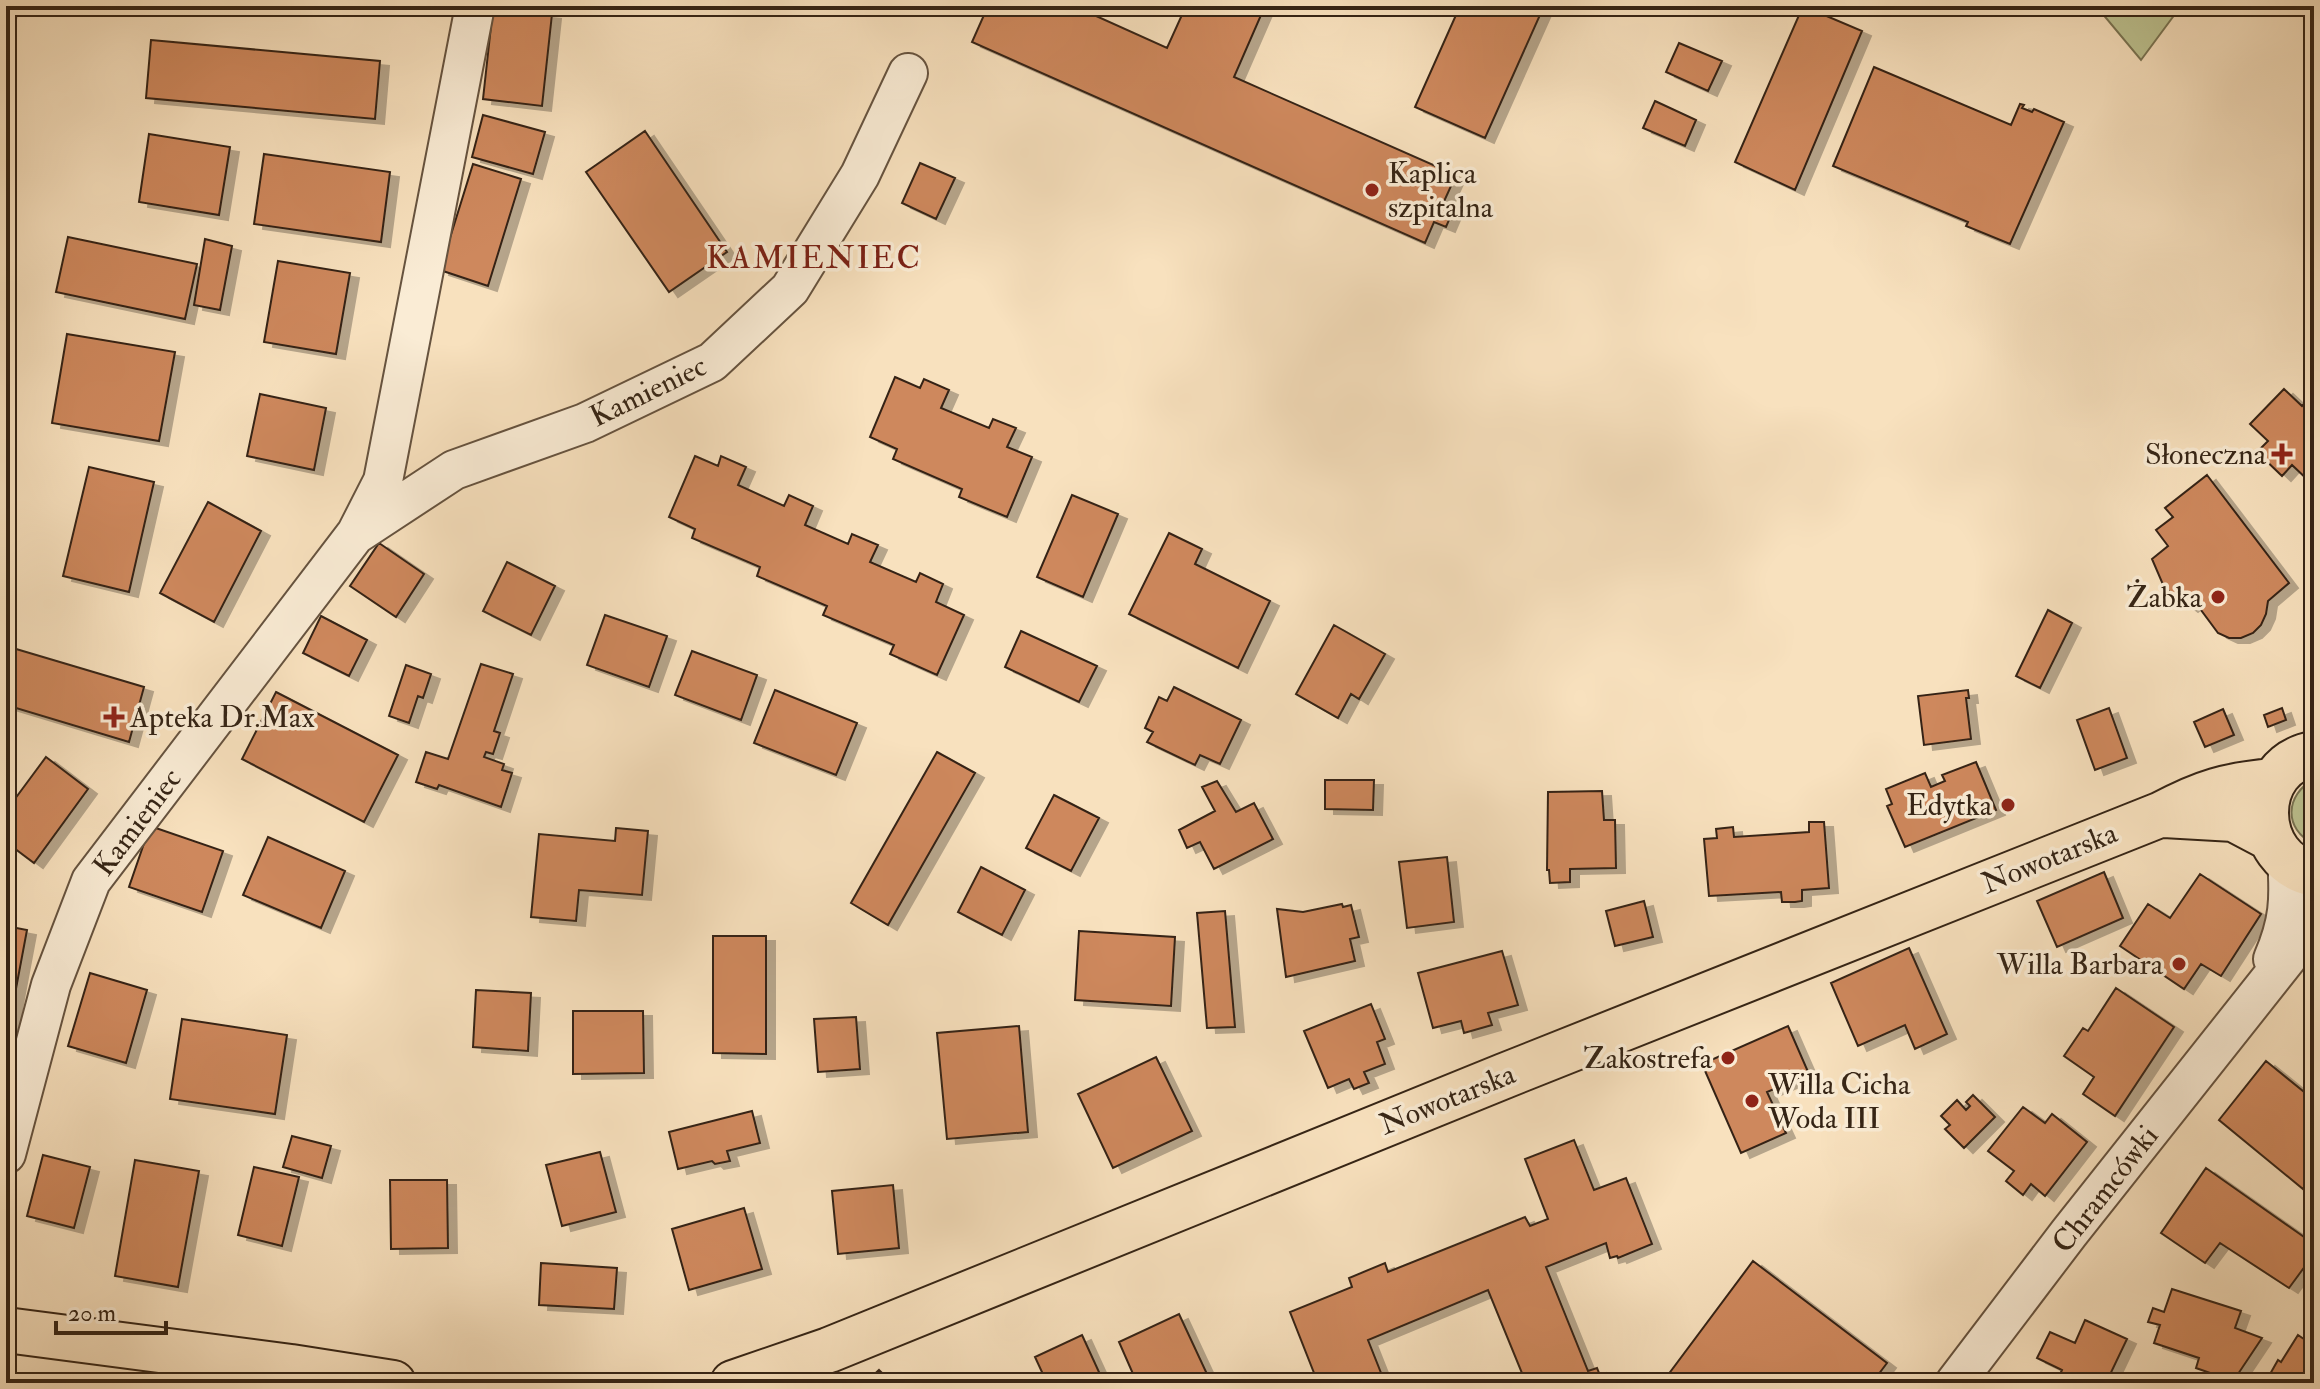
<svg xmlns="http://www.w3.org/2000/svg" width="2320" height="1389" viewBox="0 0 2320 1389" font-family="'IM FELL Double Pica',serif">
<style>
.green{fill:#bdc391;stroke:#797453;stroke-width:2}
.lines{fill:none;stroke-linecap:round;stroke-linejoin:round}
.stream{stroke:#757f78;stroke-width:11}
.building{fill:#ce885d;stroke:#352415;stroke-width:2;filter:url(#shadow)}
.minor-casing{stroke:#66533f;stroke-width:42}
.major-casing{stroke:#352415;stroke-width:48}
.minor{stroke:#faecd5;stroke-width:38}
.major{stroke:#f8e1be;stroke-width:44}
.poi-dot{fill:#8f2418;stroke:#faecd5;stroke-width:3}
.labels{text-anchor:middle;stroke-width:7;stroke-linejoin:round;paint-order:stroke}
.poi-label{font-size:30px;fill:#352415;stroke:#faecd5;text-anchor:end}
.street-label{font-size:30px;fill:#352415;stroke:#faecd5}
.neighbourhood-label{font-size:32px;letter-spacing:2px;fill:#7a1f14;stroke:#faecd5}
</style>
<defs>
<filter id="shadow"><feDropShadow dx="9" dy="5" stdDeviation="0" flood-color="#0004"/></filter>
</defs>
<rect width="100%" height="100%" fill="#f8e1be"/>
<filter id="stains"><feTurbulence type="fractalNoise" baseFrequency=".0025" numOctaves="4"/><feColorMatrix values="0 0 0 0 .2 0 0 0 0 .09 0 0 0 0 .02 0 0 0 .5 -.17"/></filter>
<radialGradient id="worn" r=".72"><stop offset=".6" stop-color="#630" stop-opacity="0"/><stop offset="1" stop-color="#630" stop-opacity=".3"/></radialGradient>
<!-- green -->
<path class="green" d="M2096,6h85l-40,54z
M2314,779v65c-31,-15 -29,-49 0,-65z"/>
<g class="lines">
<!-- stream -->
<path class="stream" d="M6,69l7,-63"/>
</g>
<!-- building -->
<path class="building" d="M988,6h86l93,42 19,-42h79l-31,71 222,98 -15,33 11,5 -6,14 -12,-5 -9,21 -453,-201z
M1460,6h84l-59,132 -70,-31z
M1803,6l59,25 -67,159 -60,-28z
M493,8l59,6 -10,92 -59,-7z
M151,40l229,21 -5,58 -229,-21z
M1679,43l43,18 -14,30 -42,-19z
M1874,67l137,58 9,-21 4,1 -2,3 10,4 2,-3 30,13 -54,122 -44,-18 2,-4 -135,-56z
M1655,101l41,19 -11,26 -42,-18z
M483,115l62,17 -12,42 -61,-17z
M645,131l82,121 -58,40 -83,-120z
M149,134l81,13 -11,68 -80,-13z
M264,154l126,18 -9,70 -127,-18z
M920,163l35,15 -19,41 -34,-16z
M473,164l48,15 -33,107 -48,-16z
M68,237l129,27 -12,55 -129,-27z
M205,239l27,7 -12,64 -26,-5z
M278,261l72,12 -14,81 -72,-12z
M67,334l108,18 -16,89 -107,-18z
M895,377l25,11 4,-9 25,11 -8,18 48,20 4,-9 23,9 -9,19 25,10 -25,60 -48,-20 3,-8 -69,-30 4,-10 -27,-12z
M2284,389l18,17 10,-10 2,2v80l-4,4 -18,-17 -10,11 -25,-24 11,-11 -18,-17z
M260,394l66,14 -12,62 -67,-14z
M695,456l23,10 3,-10 25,11 -8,18 46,21 5,-11 24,11 -8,19 43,19 4,-10 26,11 -8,17 46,20 4,-9 23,11 -7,18 28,13 -27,60 -47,-21 4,-9 -71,-30 4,-9 -70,-30 3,-9 -68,-29 3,-9 -26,-12z
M89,467l65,15 -25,110 -66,-16z
M2207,475l82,108 -21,18 -2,13 -5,11 -8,8 -12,5h-12l-11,-5 -23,-31 -6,5 -25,-20 -12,-28 16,-13 -12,-16 17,-13 -8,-9z
M1072,495l46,19 -35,83 -46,-20z
M208,502l53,29 -47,91 -54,-29z
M1169,533l33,16 -7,15 75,37 -32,67 -109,-54z
M379,543l45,31 -28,43 -46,-31z
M507,562l48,24 -24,49 -48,-24z
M2048,610l24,13 -32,65 -24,-12z
M605,615l62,21 -18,51 -62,-22z
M321,616l46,24 -18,36 -46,-23z
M1334,625l51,29 -26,45 -8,-5 -13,24 -42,-24z
M1021,631l76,35 -18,36 -74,-35z
M6,646l138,41 -15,55 -123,-37z
M692,651l65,24 -16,45 -66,-25z
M481,664l32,10 -19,57 6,2 -7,21 -7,-2 -2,5 20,7 -2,6 10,3 -11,34 -62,-22 -2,4 -21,-7 10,-30 22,7z
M406,665l25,9 -8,24 -5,-2 -9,27 -20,-7z
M1174,687l67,33 -21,44 -20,-9 -5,10 -48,-23 6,-10 -8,-4 14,-31 8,4z
M775,690l82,33 -21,52 -82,-32z
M1968,690l1,8h-3l5,41 -47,6 -6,-49z
M276,692l122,63 -34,67 -122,-63z
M2109,708l18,50 -32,12 -18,-50z
M2282,708l4,12 -18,7 -4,-12z
M2223,709l11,26 -29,12 -11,-25z
M937,752l38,21 -87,152 -37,-22z
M46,757l42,32 -54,74 -28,-21v-31z
M1976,762l20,48 -91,37 -18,-41 5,-2 -6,-15 39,-16 6,14 14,-6 -3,-6z
M1325,780h49l-1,30 -48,-1z
M1217,781l19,31 18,-9 19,36 -59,30 -14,-27 -13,6 -8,-18 36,-19 -13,-24z
M1602,791l2,29h11l1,48 -46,1v13l-20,1 -1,-13h-2l1,-78z
M1054,795l45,23 -28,53 -45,-23z
M1809,822h15l5,66 -27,2v11l-7,1h-13l-1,-10 -72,4 -5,-57 13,-1 -1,-9 17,-2 1,10 75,-5z
M150,826l73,25 -21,61 -73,-25z
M616,828l32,3 -6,64 -63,-5 -3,31 -45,-4 8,-83 76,7z
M268,837l77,34 -24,57 -78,-33z
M1447,857l7,65 -47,6 -8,-66z
M981,867l44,23 -23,45 -44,-23z
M2104,872l19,46 -66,29 -20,-46z
M2200,874l61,40 -40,62 -20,-12 -17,25 -64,-43 28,-42 22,14z
M1644,901l9,36 -38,9 -9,-35z
M1342,904l1,3 8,-2 8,32 -9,2 5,22 -69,16 -9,-68 26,3z
M1225,911l10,116 -28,1 -10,-115z
M6,926l21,4 -21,112z
M1079,931l96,6 -4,69 -96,-6z
M713,936h53v118l-53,-1z
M1909,948l38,86 -32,15 -10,-24 -47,21 -27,-63z
M1502,951l16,54 -30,8 4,12 -28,8 -3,-12 -28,7 -15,-55z
M90,973l57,17 -21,73 -58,-17z
M2116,988l58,39 -59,89 -32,-22 11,-17 -30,-21 19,-28 5,3z
M476,990l55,3 -3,58 -55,-4z
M1371,1004l14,35 -8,3 8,22 -21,8 5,11 -15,6 -5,-10 -21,9 -24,-57z
M573,1011h70l1,62 -71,1z
M856,1017l4,52 -42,3 -4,-53z
M182,1019l105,16 -12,79 -105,-15z
M1019,1026l9,106 -81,7 -10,-106z
M1788,1026l21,48 -42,18 19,41 -45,20 -39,-89z
M1156,1057l36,74 -79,37 -35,-74z
M2266,1061l48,39v76l-11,13 -84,-69z
M1973,1095l22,22 -31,31 -19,-19 5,-4 -9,-9 16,-16 9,10 4,-4 -4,-4z
M2023,1107l22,16 7,-9 35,28 -42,54 -14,-12 -8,11 -17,-14 8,-10 -26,-20z
M752,1111l8,32 -33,8 3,10 -15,3 -3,-3 -34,8 -9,-37z
M292,1136l39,10 -9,32 -39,-11z
M1574,1140l20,50 32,-12 26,66 -34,14 -1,-2 -7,2 -4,-15 -60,24 42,104 9,-3 6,15h-77l-38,-93 -120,50 17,43h-67l-28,-71 62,-25 -3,-9 36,-15 3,9 137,-55 5,9 18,-7 -23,-60z
M600,1152l16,60 -54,14 -16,-61z
M43,1155l47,12 -16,61 -47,-12z
M135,1160l64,11 -21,116 -63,-11z
M254,1167l45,10 -17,69 -44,-11z
M2206,1168l108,76v10l-25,34 -69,-45 -15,20 -44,-30z
M390,1180h57l1,68 -57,1z
M893,1185l6,63 -61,6 -6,-63z
M744,1208l18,61 -73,21 -17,-61z
M1753,1261l134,102 -15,20h-210z
M541,1263l76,5 -3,41 -75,-4z
M2172,1289l69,22 -6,17 27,10 -30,45 -15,-3 2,-4 -23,-8 3,-10 -45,-15 6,-18 -12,-3 5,-14 11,4z
M1179,1314l28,60 -19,9h-51l-18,-41z
M2085,1320l42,19 -21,44h-17l-10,-5 -2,5h-17l-3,-2 5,-11 -25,-12 13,-26 25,11z
M1082,1335l22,48h-57l-12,-26z
M2298,1335l16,11v37h-49l13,-23 3,2z
M879,1370l13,13h-27z"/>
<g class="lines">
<defs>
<path id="minor" d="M357,532l26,-51 92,-475
M2273,959c16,-37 17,-60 14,-99
M6,1154l45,-169 40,-104 264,-346 99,-65 131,-47 127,-61 78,-73 70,-114 48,-102
M1955,1383l114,-150 218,-275 27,-39"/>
<path id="major" d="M2314,754c-65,11 -63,107 0,120
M2164,815l70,4 36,19
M6,1330l285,37 102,16
M733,1383l96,-33 675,-274 658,-262c41,-22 65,-29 112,-33"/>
</defs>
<!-- minor casing -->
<use href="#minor" class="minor-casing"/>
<!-- major casing -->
<use href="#major" class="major-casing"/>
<!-- minor -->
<use href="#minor" class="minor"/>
<!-- major -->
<use href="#major" class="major"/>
</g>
<!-- markers -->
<g class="poi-dot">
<circle cx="1372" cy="190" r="8"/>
<path d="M2278 442h8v8h8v8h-8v8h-8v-8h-8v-8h8z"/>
<circle cx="2218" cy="597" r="8"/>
<path d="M110 705h8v8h8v8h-8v8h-8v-8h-8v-8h8z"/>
<circle cx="2008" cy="805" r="8"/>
<circle cx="2179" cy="964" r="8"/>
<circle cx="1728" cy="1058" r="8"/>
<circle cx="1752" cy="1101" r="8"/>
</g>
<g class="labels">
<!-- poi labels -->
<g class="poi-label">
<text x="1388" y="183" text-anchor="start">Kaplica<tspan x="1388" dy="34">szpitalna</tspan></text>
<text x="2266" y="464">Słoneczna</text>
<text x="2202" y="607">Żabka</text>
<text x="130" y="727" text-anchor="start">Apteka Dr.Max</text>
<text x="1992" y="815">Edytka</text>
<text x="2163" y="974">Willa Barbara</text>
<text x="1712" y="1068">Zakostrefa</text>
<text x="1768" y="1094" text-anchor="start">Willa Cicha<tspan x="1768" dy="34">Woda III</tspan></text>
</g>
<!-- street labels -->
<g class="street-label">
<text transform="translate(648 391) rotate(-26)" y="10">Kamieniec</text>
<text transform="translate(137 822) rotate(-53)" y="10">Kamieniec</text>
<text transform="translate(2049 858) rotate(-22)" y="10">Nowotarska</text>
<text transform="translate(1447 1099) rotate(-22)" y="10">Nowotarska</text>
<text transform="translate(2105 1189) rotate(-52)" y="10">Chramcówki</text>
</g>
<!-- neighbourhood labels -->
<g class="neighbourhood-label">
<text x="814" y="268">KAMIENIEC</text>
</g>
</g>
<!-- margin -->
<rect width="2320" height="1389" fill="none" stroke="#f8e1be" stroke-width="32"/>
<rect x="8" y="8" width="2304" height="1373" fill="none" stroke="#352415" stroke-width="4"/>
<rect x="16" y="16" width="2288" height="1357" fill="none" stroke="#352415" stroke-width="2"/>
<!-- scale -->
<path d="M56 1321v12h110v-12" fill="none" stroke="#352415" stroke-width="4"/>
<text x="68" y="1321" font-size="24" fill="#352415" stroke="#faecd5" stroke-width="6" paint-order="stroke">20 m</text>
<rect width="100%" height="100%" filter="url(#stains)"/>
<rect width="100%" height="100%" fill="url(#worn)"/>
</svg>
